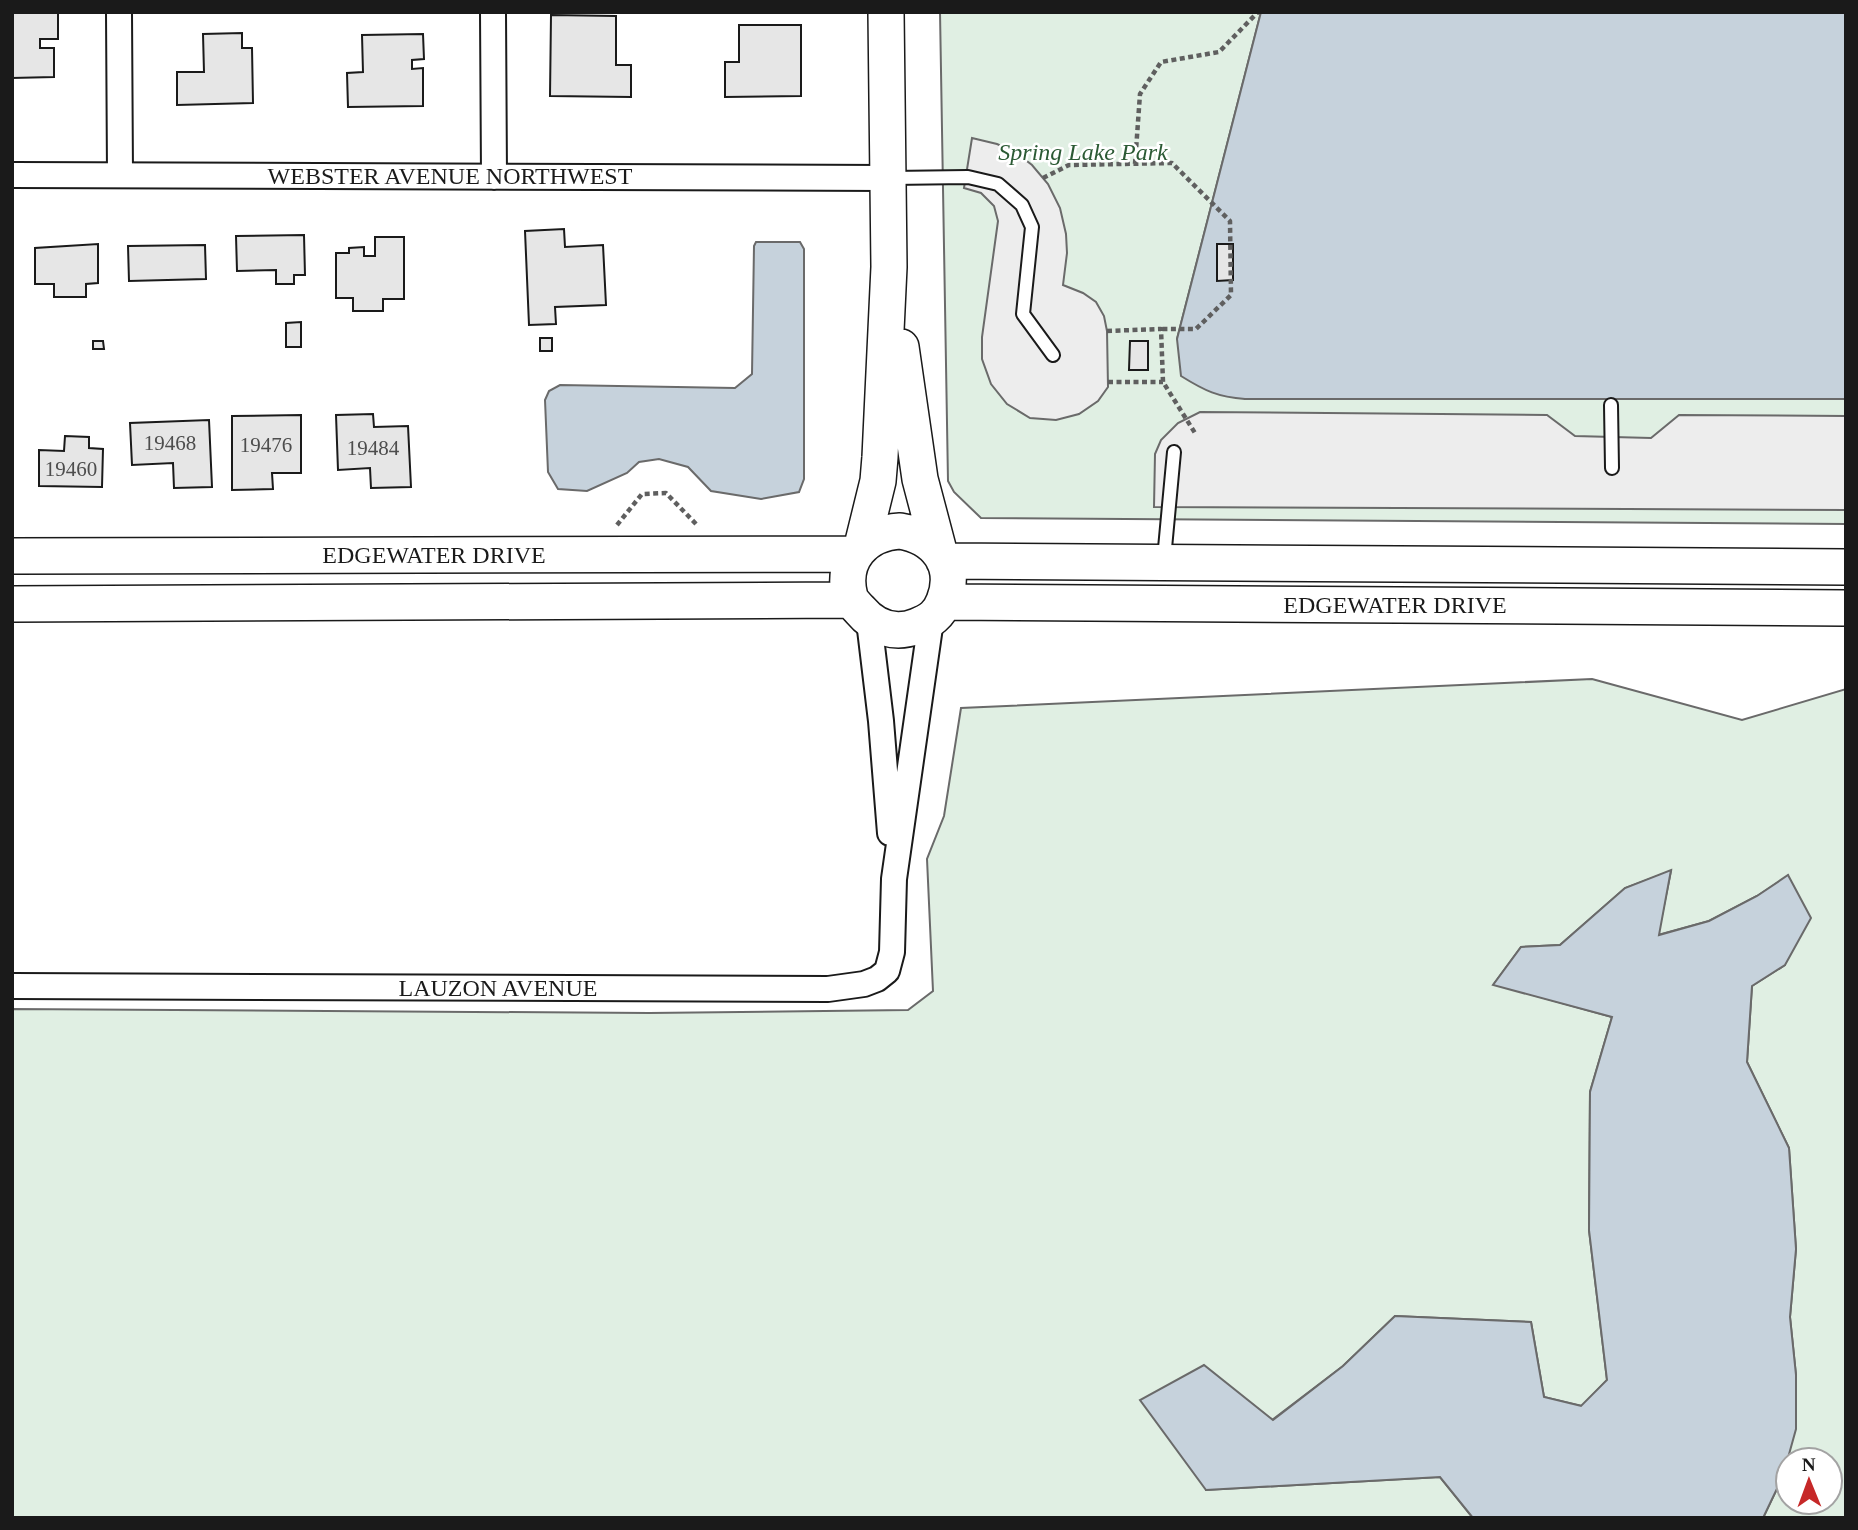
<svg xmlns="http://www.w3.org/2000/svg" width="1858" height="1530" viewBox="0 0 1858 1530" font-family="Georgia,serif">
<style>
.green{fill:#e0efe3;stroke:#6a6a6a;stroke-width:2;fill-rule:evenodd}
.parking{fill:#ededed;stroke:#6a6a6a;stroke-width:2}
.water{fill:#c6d2dc;stroke:#6a6a6a;stroke-width:2}
.building{fill:#e6e6e6;stroke:#1a1a1a;stroke-width:2}
.lines{fill:none;stroke-linecap:round;stroke-linejoin:round}
.lane-casing{stroke:#1a1a1a;stroke-width:16}
.street-casing{stroke:#1a1a1a;stroke-width:28}
.secondary-casing{stroke:#1a1a1a;stroke-width:38}
.path{stroke:#5f5f5f;stroke-width:4.5;stroke-dasharray:5 3.5;stroke-linecap:butt}
.lane{stroke:#fff;stroke-width:12}
.street{stroke:#fff;stroke-width:24}
.secondary{stroke:#fff;stroke-width:35}
.labels{text-anchor:middle;stroke-width:5;stroke-linejoin:round;paint-order:stroke}
.number-label{font-size:21px;fill:#4d4d4d}
.park-label{font-size:24px;font-style:italic;fill:#2b5a34;stroke:#fff}
.street-label{font-size:24px;fill:#1a1a1a;stroke:#fff}
</style>
<rect width="100%" height="100%" fill="#fff"/>
<!-- green -->
<path class="green" d="M940,12h321l-84,327 68,60h601v125l-865,-6 -27,-26 -6,-11z
M1592,679l150,41 104,-31v829h-83l20,-42 13,-101 -6,-58 6,-68 -7,-101 -42,-86 5,-76 33,-21 3,-89 -31,20 -48,25 -51,14 13,-64 -46,17 -65,57 -39,2 -27,37 118,33 -22,75 -1,138 18,150 -25,26 -38,-9 -13,-75 -136,-6 -52,50 -71,54 -68,-54 2,124 234,-13 33,41h-1461v-509l637,4 259,-3 25,-19 -6,-132 17,-43 17,-108zM1788,1460h42v42h-42z"/>
<!-- parking -->
<path class="parking" d="M972,138l25,6 18,8 17,13 16,19 12,24 6,26 1,19 -4,32 20,8 13,9 8,14 3,15 1,56 -10,14 -19,13 -23,6 -26,-2 -23,-14 -16,-20 -9,-25v-22l16,-116 -4,-15 -13,-13 -17,-5z
M1200,412l347,3 28,21 76,2 28,-23 167,1v94l-692,-3 1,-53 6,-14 17,-17z"/>
<!-- water -->
<path class="water" d="M1261,12h585v387h-601c-27,-2 -40,-8 -64,-23l-4,-37z
M756,242h44l4,7v230l-5,13 -38,7 -50,-8 -23,-24 -29,-8 -20,3 -12,11 -40,18 -29,-2 -10,-17 -3,-72 4,-9 11,-6 175,3 17,-14 2,-128z
M1671,870l-12,65 50,-14 48,-25 31,-21 23,43 -26,47 -33,21 -5,76 42,86 7,101 -6,68 6,58v54l-13,47 -20,42h-290l-33,-41 -234,13 -66,-90 64,-35 69,55 70,-54 52,-50 136,6 13,75 37,9 26,-26 -18,-150 1,-138 22,-75 -119,-32 28,-38 39,-2 65,-57z"/>
<!-- building -->
<path class="building" d="M12,12h46v27h-18v9h14v29l-42,1z
M551,15l65,1v49h15v32l-81,-1z
M739,25h62v71l-76,1v-35h14z
M242,33v15h10l1,55 -76,2v-33h27l-1,-38z
M423,34l1,25 -12,1v9l11,-1v38l-75,1 -1,-34 16,-1 -1,-37z
M564,229l1,18 38,-2 3,60 -51,2 1,17 -27,1 -4,-94z
M304,235l1,40h-11v9h-18v-14l-39,1 -1,-35z
M375,237h29v62h-21v12h-30v-13h-17v-45h13v-5l15,-1v9h11z
M98,244v39l-12,1v13h-32v-13h-19v-36z
M1217,244h16v36l-16,1z
M205,245l1,34 -77,2 -1,-35z
M301,322v25h-15v-24z
M540,338h12v13h-12z
M93,341h10l1,8h-11z
M1130,341h18v29h-19z
M373,414l1,13 34,-1 3,61 -40,1 -1,-20 -32,2 -2,-55z
M301,415v58h-29l1,16 -41,1v-74z
M209,420l3,67 -38,1 -1,-25 -41,2 -2,-42z
M65,436l24,1v11l14,1 -1,38 -63,-1v-36l25,1z"/>
<g class="lines">
<defs>
<path id="lane" d="M891,178l77,-1 30,7 24,21 10,22 -9,87 30,41
M1611,405l1,63
M1164,559l10,-107"/>
<path id="street" d="M119,12l1,163
M493,12l1,165
M12,175l875,3
M869,621l12,100 9,112
M12,986l816,3 36,-5 13,-5 10,-8 5,-19 2,-73 37,-259"/>
<path id="secondary" d="M901,347l19,132 19,72
M900,531c36,6 58,34 44,70 -5,14 -14,20 -27,25 -22,9 -42,2 -57,-16 -4,-4 -8,-8 -10,-13 -10,-37 15,-64 50,-66z
M862,546l16,-65 2,-24 9,-190 -3,-255
M12,556l843,-2
M944,561l902,6
M944,602l902,6
M12,604l838,-4"/>
</defs>
<!-- lane casing -->
<use href="#lane" class="lane-casing"/>
<!-- street casing -->
<use href="#street" class="street-casing"/>
<!-- secondary casing -->
<use href="#secondary" class="secondary-casing"/>
<!-- path -->
<path class="path" d="M1135,164l5,-70 21,-32 58,-10 39,-40
M1043,178l26,-13 103,-2 58,58 1,74 -35,34h-35
M1107,331l54,-2 2,53 32,51
M1108,382h55
M617,525l25,-31 24,-1 30,31"/>
<!-- lane -->
<use href="#lane" class="lane"/>
<!-- street -->
<use href="#street" class="street"/>
<!-- secondary -->
<use href="#secondary" class="secondary"/>
</g>
<g class="labels">
<!-- number labels -->
<g class="number-label">
<text x="170" y="450">19468</text>
<text x="266" y="452">19476</text>
<text x="373" y="455">19484</text>
<text x="71" y="476">19460</text>
</g>
<!-- park labels -->
<g class="park-label">
<text x="1083" y="160">Spring Lake Park</text>
</g>
<!-- street labels -->
<g class="street-label">
<text x="450" y="184">WEBSTER AVENUE NORTHWEST</text>
<text x="434" y="563">EDGEWATER DRIVE</text>
<text x="1395" y="613">EDGEWATER DRIVE</text>
<text x="498" y="996">LAUZON AVENUE</text>
</g>
</g>
<!-- border -->
<rect width="1858" height="1530" fill="none" stroke="#1a1a1a" stroke-width="28"/>
<!-- north arrow -->
<g transform="translate(1809 1481) rotate(359)"><circle r="33" fill="#ffffff" stroke="#a3a3a3" stroke-width="2"/>
<path d="M0-5L12 26L0 18L-12 26Z" fill="#c62828"/>
<text y="-10" font-size="19" font-weight="bold" text-anchor="middle" fill="#1a1a1a">N</text>
</g>
</svg>
